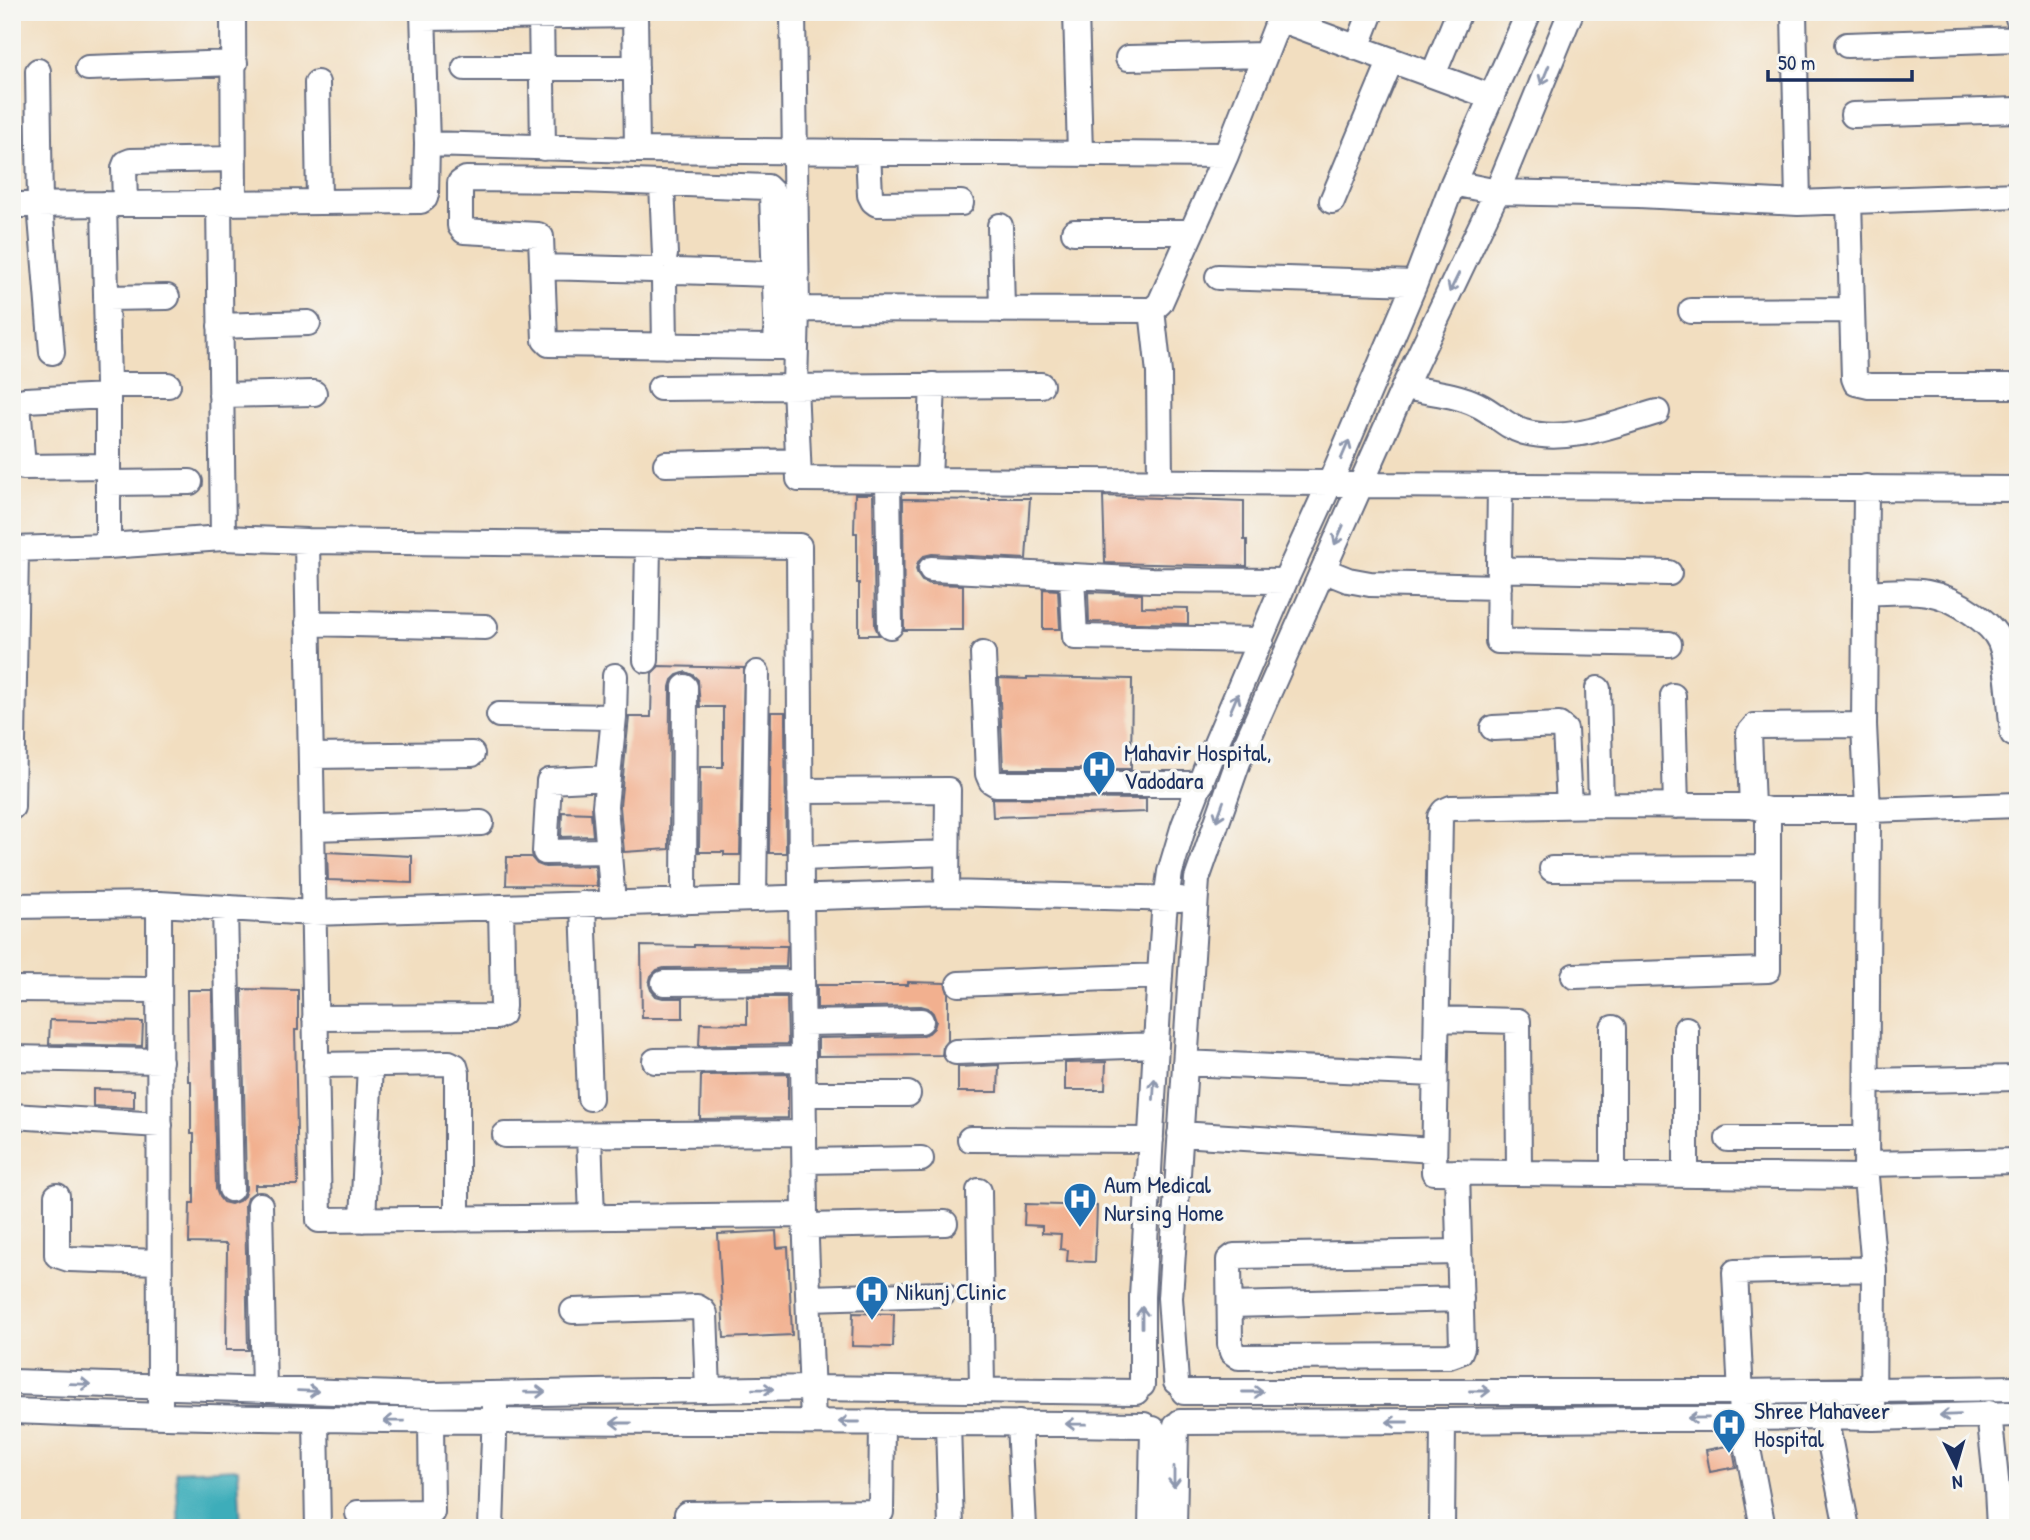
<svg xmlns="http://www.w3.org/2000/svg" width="2030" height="1540" viewBox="0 0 2030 1540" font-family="'Patrick Hand',sans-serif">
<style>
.water{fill:#3dadba;stroke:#2c6e8c;stroke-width:2}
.building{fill:#f2b08f}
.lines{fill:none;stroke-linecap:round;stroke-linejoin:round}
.minor-casing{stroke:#666c80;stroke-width:28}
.minor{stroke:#fff;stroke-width:24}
.oneway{stroke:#8d97ae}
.labels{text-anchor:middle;stroke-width:7;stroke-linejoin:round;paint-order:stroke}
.poi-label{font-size:24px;fill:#1b2f5e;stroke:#f6f6f2;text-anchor:start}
</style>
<rect width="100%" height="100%" fill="#f6f6f2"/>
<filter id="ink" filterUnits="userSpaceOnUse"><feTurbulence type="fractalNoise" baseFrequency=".0143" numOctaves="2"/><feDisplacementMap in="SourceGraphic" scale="14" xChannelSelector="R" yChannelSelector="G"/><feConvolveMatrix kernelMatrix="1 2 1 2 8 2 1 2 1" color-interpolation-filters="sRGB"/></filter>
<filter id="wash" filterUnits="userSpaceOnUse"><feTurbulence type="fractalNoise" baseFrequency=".00686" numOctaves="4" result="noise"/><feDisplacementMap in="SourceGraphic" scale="28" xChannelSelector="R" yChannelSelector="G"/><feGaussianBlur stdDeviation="1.57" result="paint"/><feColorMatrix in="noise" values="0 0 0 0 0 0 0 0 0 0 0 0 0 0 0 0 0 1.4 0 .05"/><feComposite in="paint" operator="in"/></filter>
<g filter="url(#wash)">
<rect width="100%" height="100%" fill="#f2dec0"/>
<!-- water -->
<path class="water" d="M238,1468l3,60h-62l-3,-57z"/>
<g id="blocks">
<!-- building -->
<path class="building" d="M855,494h18l2,132 4,9h-20v-52h-2v-50h-3z
M1103,496l141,5v39h3v26l-142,-3z
M990,498h40l-4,61 -94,-5 -8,2 -6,6 -2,7 2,6 4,6 8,3 33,1v45h-59l-1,-131 87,1z
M1043,589l15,1 2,39h-17z
M1088,592l54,2v13l46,1v16l-99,-2z
M659,666l85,2 -4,187h-16v-3h-25l1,-85h23v-60h-23l-2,-27 -5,-5 -7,-3 -9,3 -5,5 -2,7 -1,162 -45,3 -4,-46 9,-89h22l1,-44z
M1027,677l105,2 -1,90h-128l-4,-91 28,1z
M771,712h14l1,141h-17z
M992,798l154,1v13l-153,5z
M562,812l29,1 2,23 -32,1z
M327,852l85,4v27l-84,-3z
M507,857h24l6,7 8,3 50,-1 2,20 -91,-1z
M694,945l93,1 -1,21 -122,1 -7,2 -6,6 -2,8 2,6 5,6 7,2h20v20h-41l-1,-72 53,1z
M908,982l37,1 3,10v47l-5,6 -1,9 -124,1v-18l103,-2 8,-3 5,-5 2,-7 -3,-8 -5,-5 -7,-2 -104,2v-23h91z
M242,989l56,1v40h-3l3,155h-43v7l-8,6 -2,7 3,145h-22l1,-104 -1,-2 -37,-1 1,-40h4v-69h-3v-53h-3l-1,-91h25l4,199 3,8 4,5 8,2 8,-3 5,-5 2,-7z
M747,997h40l1,47 -89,2 1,-23 47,1z
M50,1020l93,2 -1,24 -93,-2z
M1106,1062l-1,28h-40v-27z
M999,1065l-1,27h-40v-25z
M788,1074v44l-88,1 1,-44z
M93,1089l41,1v18l-41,-2z
M1025,1204l72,2 -2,56 -28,-1 1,-11 -8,-1 1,-15 -19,-1v-7l-18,-1z
M776,1231l1,17 11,-1 4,88 -68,3 -6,-104z
M853,1313l41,1 -1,33 -41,-1z
M1732,1445l4,22 -26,5 -4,-22z"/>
</g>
</g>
<g filter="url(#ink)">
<use href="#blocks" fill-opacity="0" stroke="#666c80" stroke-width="2"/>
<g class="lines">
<defs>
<path id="minor" d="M233,12l1,190
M541,12l2,136
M635,12l2,138
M793,12l4,297 -2,76 4,94 531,4 31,2 657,4
M1076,12l4,141
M1794,12l4,191
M2017,12l1,6
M423,18l212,-3
M1279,19l213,78
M1847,45l171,-6
M1357,48l14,-36
M1128,58l137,-3
M88,68l147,-5
M465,68h171
M38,71l2,134 12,147
M1433,75l26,-63
M317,83l2,118
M1853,115l165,-5
M427,144l210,6 589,5
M868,152l2,43 3,6 4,3 84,-1
M1453,183l44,9 142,3 159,8 220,-8
M662,184l3,71
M1332,201l59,-141
M1849,201l5,177 2,5 13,3h149
M219,202l4,336
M125,203l-1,-35 2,-5 5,-2 102,-2
M104,204l4,181v161
M12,205l409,-4 4,-3 1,-4 1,-50 -4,-132
M1000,226l2,84
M1074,232h117
M542,267l111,3
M676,271l99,3
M1218,277l197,6
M664,280l1,66
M106,298l61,-1
M797,309l355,1 8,-7 66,-148 56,-143
M1152,310l7,63 1,109
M1691,311l161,-1
M220,326l88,-3
M777,347l-5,-155 -5,-5 -188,-7 -113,-1 -6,4v43l4,5 74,4 3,2 4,103 4,4 228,3h19
M108,385h60
M1404,387c24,5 52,7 74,18 17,8 28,22 46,27 45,12 90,-8 133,-20
M660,388l381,-3
M221,395l93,-2
M108,396l-83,4 -5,1 -2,3 5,63 85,-1
M666,464l132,-3
M929,479l4,-94
M888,480l2,146
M108,483l82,-1
M1500,486l-2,155 171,3
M1866,487l-2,238 4,85 -2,367 8,92 -1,149
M307,541l12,679 486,-5
M12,549l96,-3 115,-8 84,3 492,5 2,351 4,318 8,207
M931,569l221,11 133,1
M1499,569l170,4
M1323,570l25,10 22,4 129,3
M1072,576l3,61 186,3
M1865,593c45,-2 71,-7 109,21 11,8 21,16 26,28 9,22 10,67 13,92
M308,623l177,4
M983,654l5,120 3,7 5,3h205
M646,660l2,-115
M1598,689l3,116
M1673,696l3,110
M499,715l115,2
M1493,728l66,-3 6,5 4,75
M311,756l161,-2
M608,778l-59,3 -4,71 64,-1
M800,791l148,-1 -1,103
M1752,806l-3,-73 6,-7 109,-1
M12,807l4,-258
M312,828l169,-5
M801,858l146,-5
M1552,869l216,-1
M754,898l3,-225
M684,901l1,-214
M613,903l-8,-97 9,-89 1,-41
M159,904l1,500
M583,904l7,194
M12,906l147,-2 154,9 634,-20 233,6
M225,908l6,281
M1574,976l194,-6v-160
M664,983l138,-1
M959,984l201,-8
M12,989l147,1
M315,1018l181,-1 6,-3 1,-8 -2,-99
M1437,1019l81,2 1,152
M803,1023l118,-2
M1613,1028v146
M956,1052l200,-7
M12,1058l148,3
M655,1061l148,-2
M1185,1063l250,11
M316,1065l133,-2 6,3 2,7v146
M1867,1081l151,-3
M804,1094h104
M12,1116l148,9
M1180,1134l254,16
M505,1135l299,-2
M589,1135l3,82
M970,1139l181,1
M1728,1139h138
M805,1161l116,-2
M1866,1164l152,-3
M1457,1172l5,175 -2,5 -11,4 -210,1 -7,-5 -2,-8 -1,-84 5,-4 225,-4
M1686,1175v-146
M1866,1177l-432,-5 6,-355 4,-6 7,-3 150,-3 151,1 16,4h100l150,-5
M979,1191l3,198
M57,1196v59l12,4 90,3
M260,1205l4,185
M363,1220l7,-156
M806,1226l139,-3
M809,1298l134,-4
M1230,1305l231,-6
M573,1311l124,-4 5,3 3,4 3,76
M12,1382l418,13 382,-7 324,4
M1176,1382l-6,-84 27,-419 41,-117 166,-375 93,-195 74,-180
M1142,1385v-88l17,-307 5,-76 6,-42 14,-47 28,-72 73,-172 45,-98 85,-200 38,-100 76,-171
M1184,1392h557l277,-4
M12,1411c378,15 755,8 1132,14
M1989,1413l8,76 2,39
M1825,1417l22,111
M316,1420l2,108
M1180,1422l263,-1 382,-4 48,1 145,-4
M948,1423l3,105
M1019,1423l5,105
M358,1513l74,-1 -1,-91
M687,1514l194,-2 1,-90
M491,1528l4,-121
M1151,1528l2,-99
M1174,1528l2,-103
M1442,1528l1,-107
M1763,1528l-21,-111 -7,-145 139,-3"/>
</defs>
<!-- minor casing -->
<use href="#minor" class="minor-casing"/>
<!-- minor -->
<use href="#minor" class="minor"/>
</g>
<!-- one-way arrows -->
<defs><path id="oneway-shaft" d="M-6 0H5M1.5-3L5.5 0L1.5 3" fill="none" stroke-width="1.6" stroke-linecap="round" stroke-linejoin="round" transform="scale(1.75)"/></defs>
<g class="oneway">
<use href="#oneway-shaft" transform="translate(1545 75) rotate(112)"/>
<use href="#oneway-shaft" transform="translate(1454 283) rotate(116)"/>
<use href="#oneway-shaft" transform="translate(1345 450) rotate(-67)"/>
<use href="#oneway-shaft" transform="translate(1339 535) rotate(114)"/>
<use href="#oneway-shaft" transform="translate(1234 703) rotate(-67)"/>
<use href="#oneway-shaft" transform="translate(1220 811) rotate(110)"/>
<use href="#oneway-shaft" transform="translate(1154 1089) rotate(-87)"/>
<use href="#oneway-shaft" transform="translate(1142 1317) rotate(-90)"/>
<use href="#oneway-shaft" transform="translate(80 1384) rotate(2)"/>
<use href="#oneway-shaft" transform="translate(763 1389) rotate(-1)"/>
<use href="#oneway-shaft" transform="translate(308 1391) rotate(2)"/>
<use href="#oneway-shaft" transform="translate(1480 1391)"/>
<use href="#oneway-shaft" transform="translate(535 1392) rotate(-1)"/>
<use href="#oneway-shaft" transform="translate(1253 1392)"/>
<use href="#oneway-shaft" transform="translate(1950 1415) rotate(178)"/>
<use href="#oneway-shaft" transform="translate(1698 1418) rotate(179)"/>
<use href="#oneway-shaft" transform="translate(394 1421) rotate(-179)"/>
<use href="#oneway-shaft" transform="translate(849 1422) rotate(180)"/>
<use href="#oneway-shaft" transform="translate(1397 1422) rotate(180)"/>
<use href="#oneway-shaft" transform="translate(621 1423) rotate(-180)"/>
<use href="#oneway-shaft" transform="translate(1076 1424) rotate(-179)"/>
<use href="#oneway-shaft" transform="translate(1174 1477) rotate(90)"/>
</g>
</g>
<!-- icons -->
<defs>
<symbol id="hospital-pin" viewBox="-11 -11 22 30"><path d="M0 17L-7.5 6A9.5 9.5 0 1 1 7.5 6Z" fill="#1f6fb2" stroke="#f6f6f2"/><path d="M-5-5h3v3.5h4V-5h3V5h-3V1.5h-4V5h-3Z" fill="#fff"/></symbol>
</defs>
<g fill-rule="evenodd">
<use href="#hospital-pin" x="1080" y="748" width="38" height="52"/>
<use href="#hospital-pin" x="1061" y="1180" width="38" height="52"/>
<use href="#hospital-pin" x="853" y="1273" width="38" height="52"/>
<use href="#hospital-pin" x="1710" y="1406" width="38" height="52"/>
</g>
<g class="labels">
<!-- poi labels -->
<g class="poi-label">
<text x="1124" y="761">Mahavir Hospital,<tspan x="1124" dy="28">Vadodara</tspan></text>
<text x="1104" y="1193">Aum Medical<tspan x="1104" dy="28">Nursing Home</tspan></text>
<text x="896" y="1300">Nikunj Clinic</text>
<text x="1754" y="1419">Shree Mahaveer<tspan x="1754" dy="28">Hospital</tspan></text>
</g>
</g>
<!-- margin -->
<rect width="2030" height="1540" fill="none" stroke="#f6f6f2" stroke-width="42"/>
<!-- north arrow -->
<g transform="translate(1956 1466) rotate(175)" stroke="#f6f6f2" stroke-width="5" paint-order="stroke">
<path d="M0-5L12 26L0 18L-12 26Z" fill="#1b2f5e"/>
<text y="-10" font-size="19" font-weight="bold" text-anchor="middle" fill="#1b2f5e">N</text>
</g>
<!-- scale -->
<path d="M1768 70v10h144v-10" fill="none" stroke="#1b2f5e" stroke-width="3.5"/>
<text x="1778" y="70" font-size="21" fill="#1b2f5e" stroke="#f6f6f2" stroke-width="5" paint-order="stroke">50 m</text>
</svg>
